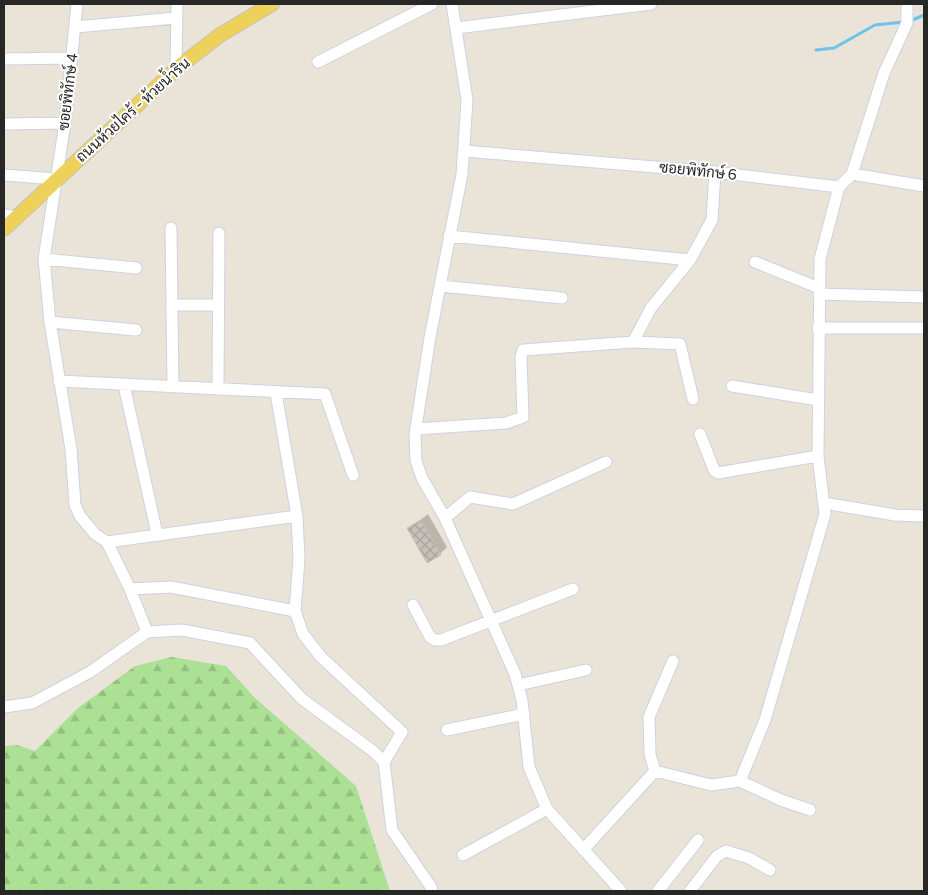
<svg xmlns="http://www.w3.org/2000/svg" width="928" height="895" viewBox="0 0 928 895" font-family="Commissioner,Sarabun,sans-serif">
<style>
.forest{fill:url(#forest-firs)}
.shadow{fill:#0003}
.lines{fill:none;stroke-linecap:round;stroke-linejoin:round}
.stream{stroke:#6cc3eb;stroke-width:3}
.building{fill:url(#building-cross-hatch);stroke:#c5bfb3}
.minor-casing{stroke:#ced1e0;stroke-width:13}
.major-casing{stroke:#c3c3c3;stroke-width:16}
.minor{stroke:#fff;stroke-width:11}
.major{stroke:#edd15a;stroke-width:14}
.labels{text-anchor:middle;stroke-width:4;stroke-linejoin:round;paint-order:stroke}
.street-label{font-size:15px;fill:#272727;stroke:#fff}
</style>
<defs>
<pattern id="forest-firs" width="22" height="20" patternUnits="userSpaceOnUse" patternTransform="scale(1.25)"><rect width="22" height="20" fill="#abe095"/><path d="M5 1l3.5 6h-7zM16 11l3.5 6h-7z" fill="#93c080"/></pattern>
<pattern id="building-cross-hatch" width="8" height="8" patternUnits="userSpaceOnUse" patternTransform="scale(1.25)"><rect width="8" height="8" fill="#c5c0b8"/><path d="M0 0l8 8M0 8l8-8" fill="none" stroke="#a9a59e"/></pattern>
</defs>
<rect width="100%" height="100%" fill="#eae3d8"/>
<!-- forest -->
<path class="forest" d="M172,657l54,9 29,32 101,88 34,105h-386v-145l13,-1 18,6 43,-43 57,-42z"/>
<!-- shadow -->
<path class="shadow" d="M428,514l19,33 -7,7 -31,-25z"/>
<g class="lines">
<!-- stream -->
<path class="stream" d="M910,21l14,-6
M816,50l18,-2 41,-23 29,-3"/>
</g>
<!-- building -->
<path class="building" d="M421,520l20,35 -14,8 -20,-35z"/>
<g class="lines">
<defs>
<path id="minor" d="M77,4l-12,119 -21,136 6,63 21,127 4,56 5,11 15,18 12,8 23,47 17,43
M452,4l15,96 -5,74 -32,163 -15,97 1,27 6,17 23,40 70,156 7,26 7,67 18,42 74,82
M75,27l101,-9
M456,28l195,-24
M4,59l68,-1
M318,62l114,-58
M176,69l1,-65
M4,124l61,-1
M464,151l251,21 124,15 13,-13 72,12
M852,174l32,-101 23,-50v-19
M4,175l52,4
M4,215l13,2
M171,228l2,159
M449,236l241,24
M44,259l92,9
M755,262l64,26
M440,286l122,12
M819,294l105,3
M173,305h44
M50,322l86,8
M818,328h106
M633,342l47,2 13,55
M59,381l266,13 28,81
M124,385l33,149
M732,386l86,14
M218,390l1,-157
M276,393l21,123 2,43 -4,52 8,23 18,23 81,75 -18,30
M416,429l90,-6 17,-6 -2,-60 2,-7 110,-8 18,-34 39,-48 22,-40 3,-48
M700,434l14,36 4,3 100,-17
M824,503l71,12 29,1
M445,518l25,-21 43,7 93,-42
M107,542l190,-26
M130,589l41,-2 124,24
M413,605l17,32 5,3h6l132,-51
M518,685l68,-15
M4,707l28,-4 58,-31 57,-40 35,-2 68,13 52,56 71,52 11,11 8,68 39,57 1,4
M447,730l77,-16
M655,771l-5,-17 -1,-37 24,-56
M740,781l41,19 29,10
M583,850l72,-79 56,14 29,-4 25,-61 60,-206 -7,-58 2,-197 19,-72
M463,855l84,-46
M658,891l40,-51
M690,891l27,-35 9,-5 23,7 21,12"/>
<path id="major" d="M4,229l172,-160 44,-34 52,-31"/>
</defs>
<!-- minor casing -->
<use href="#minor" class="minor-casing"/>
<!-- major casing -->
<use href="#major" class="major-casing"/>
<!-- minor -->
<use href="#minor" class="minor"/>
<!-- major -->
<use href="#major" class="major"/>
</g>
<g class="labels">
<!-- street labels -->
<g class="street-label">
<text transform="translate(68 92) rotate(-83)" y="5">ซอยพิทักษ์ 4</text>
<text transform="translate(133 110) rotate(-42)" y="5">ถนนห้วยไคร้ - ห้วยน้ำริน</text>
<text transform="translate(698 171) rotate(6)" y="5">ซอยพิทักษ์ 6</text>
</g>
</g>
<!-- border -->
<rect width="928" height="895" fill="none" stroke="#272727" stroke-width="10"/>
</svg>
